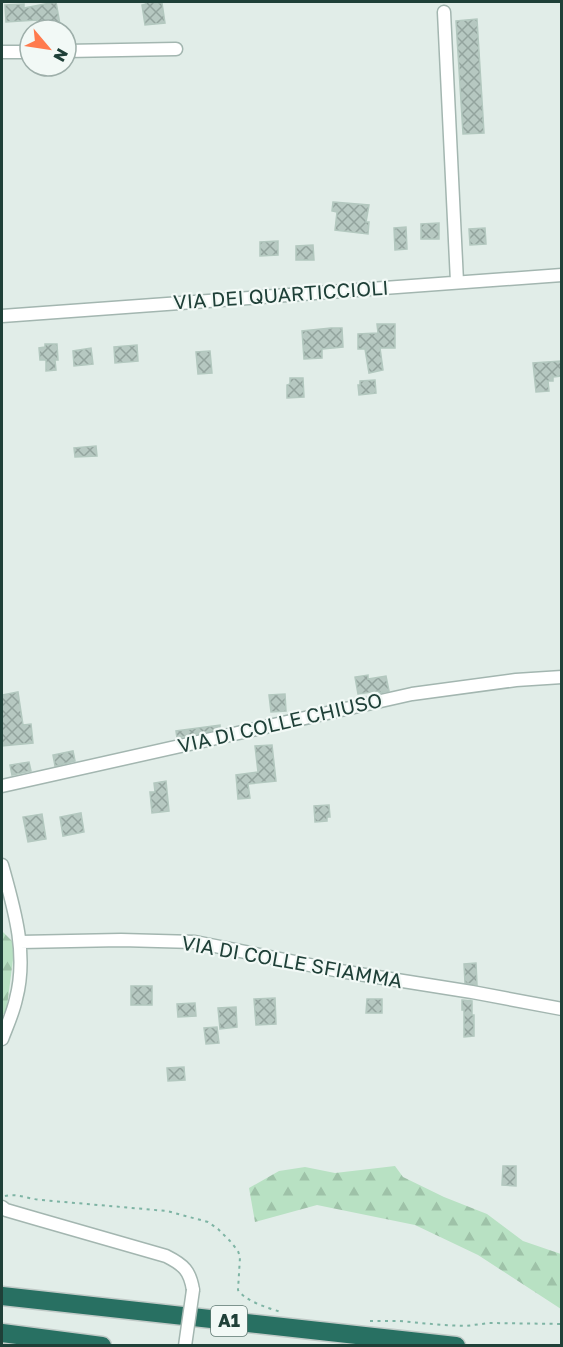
<svg xmlns="http://www.w3.org/2000/svg" width="563" height="1347" viewBox="0 0 563 1347" font-family="'Golos Text',sans-serif">
<style>
.forest{fill:url(#forest-firs)}
.building{fill:url(#building-cross-hatch);stroke:#b3c8bf;stroke-width:1.5}
.lines{fill:none;stroke-linecap:round;stroke-linejoin:round}
.minor-casing{stroke:#a3b6b0;stroke-width:15}
.motorway-casing{stroke:#c0cac7;stroke-width:21}
.path{stroke:#7eb4a4;stroke-width:2;stroke-dasharray:3 4.5;stroke-linecap:butt}
.minor{stroke:#fff;stroke-width:12}
.motorway{stroke:#287062;stroke-width:18}
.minor-bridge-casing{stroke:#a3b6b0;stroke-width:15;stroke-linecap:butt}
.minor-bridge{stroke:#fff;stroke-width:12}
.labels{text-anchor:middle;stroke-width:4.5;stroke-linejoin:round;paint-order:stroke}
.shield{fill:#f2f9f6;stroke:#5e7871;stroke-width:1.5}
.shield-label{font-size:18px;font-weight:bold;fill:#1f4038}
.street-label{font-size:20px;fill:#1f4038;stroke:#f2f9f6}
</style>
<defs>
<pattern id="forest-firs" width="22" height="20" patternUnits="userSpaceOnUse" patternTransform="scale(1.5)"><rect width="22" height="20" fill="#b8e1c3"/><path d="M5 1l3.5 6h-7zM16 11l3.5 6h-7z" fill="#9ec2a8"/></pattern>
<pattern id="building-cross-hatch" width="8" height="8" patternUnits="userSpaceOnUse" patternTransform="scale(1.5)"><rect width="8" height="8" fill="#b6c8c1"/><path d="M0 0l8 8M0 8l8-8" fill="none" stroke="#93a49e"/></pattern>
</defs>
<rect width="100%" height="100%" fill="#e1ede8"/>
<!-- forest -->
<path class="forest" d="M2,931l13,13 -9,70h-4z
M395,1166l8,11 41,20 43,17 36,27 38,13v55l-83,-54 -63,-30 -98,-20 -62,17 -6,-34 30,-17 26,-4 30,6z"/>
<!-- building -->
<path class="building" d="M56,2l5,28h-22l-2,-10 -31,2 -1,-17 19,-1v4z
M146,2l16,1 3,20 -20,2 -3,-20 4,-1z
M477,19l7,114 -21,1 -7,-113z
M333,202l36,3 -3,17h3l-1,12 -33,-4 2,-18 -5,-1z
M439,223v16h-18v-15z
M406,227l1,22 -12,1 -1,-22z
M485,228l1,16 -16,1 -1,-16z
M278,241v14l-18,1v-14z
M313,245l1,15h-18v-14z
M377,324h18v24h-15l3,22 -14,3 -4,-24h-7v-15l20,-1z
M331,328h11l1,19 -21,2v9l-18,1 -2,-28z
M45,344h12l1,16h-3l1,10 -10,1v-11h-6l-1,-12 6,-1z
M137,345l1,16 -23,2 -1,-16z
M91,348l2,16 -19,2 -1,-15z
M210,351l2,22 -14,1 -2,-22z
M561,361v15l-8,1v4h-5l1,10 -13,1 -3,-29z
M290,378h13l1,19 -17,1v-13l3,-1z
M375,380l1,13 -17,2 -1,-10h2v-4z
M96,446l1,10 -22,1 -1,-9z
M368,675v4l18,-3 3,15 -10,2v-2l-21,3 -3,-17z
M18,692l5,33 8,-1 2,19 -31,3v-51z
M285,694l1,17 -15,1 -2,-17z
M220,725v4l-43,9 -1,-7z
M272,745l4,36 -28,3 2,14 -12,1 -2,-24 22,-3 -3,-26z
M73,751l2,10 -20,5 -2,-11z
M29,762l2,9 -19,4 -2,-10z
M166,781l3,30 -17,2 -2,-21h5l-1,-9z
M329,805l1,12h-3v4l-12,1 -1,-16z
M81,813l3,19 -21,4 -3,-19z
M42,814l4,25 -18,3 -5,-25z
M476,963l1,22 -12,-2 -1,-19z
M131,986h21v19h-21z
M275,998l1,26 -20,1 -2,-26z
M367,999h15v14h-16z
M462,1000l10,1v14h2v21l-10,1v-27h-2z
M195,1003l1,13 -18,1 -1,-13z
M236,1007l1,20 -17,2 -2,-21z
M217,1027l2,16 -13,1 -2,-16z
M184,1067l1,13 -17,1 -1,-13z
M503,1166h13v20l-14,-1z"/>
<g class="lines">
<defs>
<path id="minor" d="M444,12l13,270
M66,51l110,-2
M2,52h28
M2,316l560,-41
M2,786l410,-92 104,-14 46,-3
M2,865c12,43 26,89 14,134 -3,14 -9,27 -14,40
M20,942l101,-2 74,2 145,29 132,21 90,17
M2,1207l4,3 31,9 129,37c18,9 24,15 27,34"/>
<path id="motorway" d="M2,1296l454,50
M2,1333l100,13"/>
</defs>
<!-- minor casing -->
<use href="#minor" class="minor-casing"/>
<!-- motorway casing -->
<use href="#motorway" class="motorway-casing"/>
<!-- path -->
<path class="path" d="M5,1196c12,-3 23,3 36,4l126,11 41,11 10,7 12,12 8,10 2,6 -2,33c7,11 30,18 43,22
M370,1321h30l42,4 24,1 23,-3 73,1"/>
<!-- minor -->
<use href="#minor" class="minor"/>
<!-- motorway -->
<use href="#motorway" class="motorway"/>
<defs>
<path id="minor-bridge" d="M185,1346l8,-56"/>
</defs>
<!-- minor-bridge casing -->
<use href="#minor-bridge" class="minor-bridge-casing"/>
<!-- minor-bridge -->
<use href="#minor-bridge" class="minor-bridge"/>
</g>
<g class="labels">
<!-- shield labels -->
<rect class="shield" x="211" y="1306" width="36" height="30" rx="4.5"/>
<g class="shield-label">
<text x="229" y="1327">A1</text>
</g>
<!-- street labels -->
<g class="street-label">
<text transform="translate(281 295) rotate(-4)" y="7">VIA DEI QUARTICCIOLI</text>
<text transform="translate(280 723) rotate(-13)" y="7">VIA DI COLLE CHIUSO</text>
<text transform="translate(292 962) rotate(10)" y="7">VIA DI COLLE SFIAMMA</text>
</g>
</g>
<!-- border -->
<rect width="563" height="1347" fill="none" stroke="#1f4038" stroke-width="6"/>
<!-- north arrow -->
<g transform="translate(48 48) rotate(119)"><circle r="28" fill="#f2f9f6" stroke="#9eafaa" stroke-width="1.5"/>
<path d="M0-4.5L10 22L0 15L-10 22Z" fill="#ff7b4e"/>
<text y="-9" font-size="16" font-weight="bold" text-anchor="middle" fill="#1f4038">N</text>
</g>
</svg>
